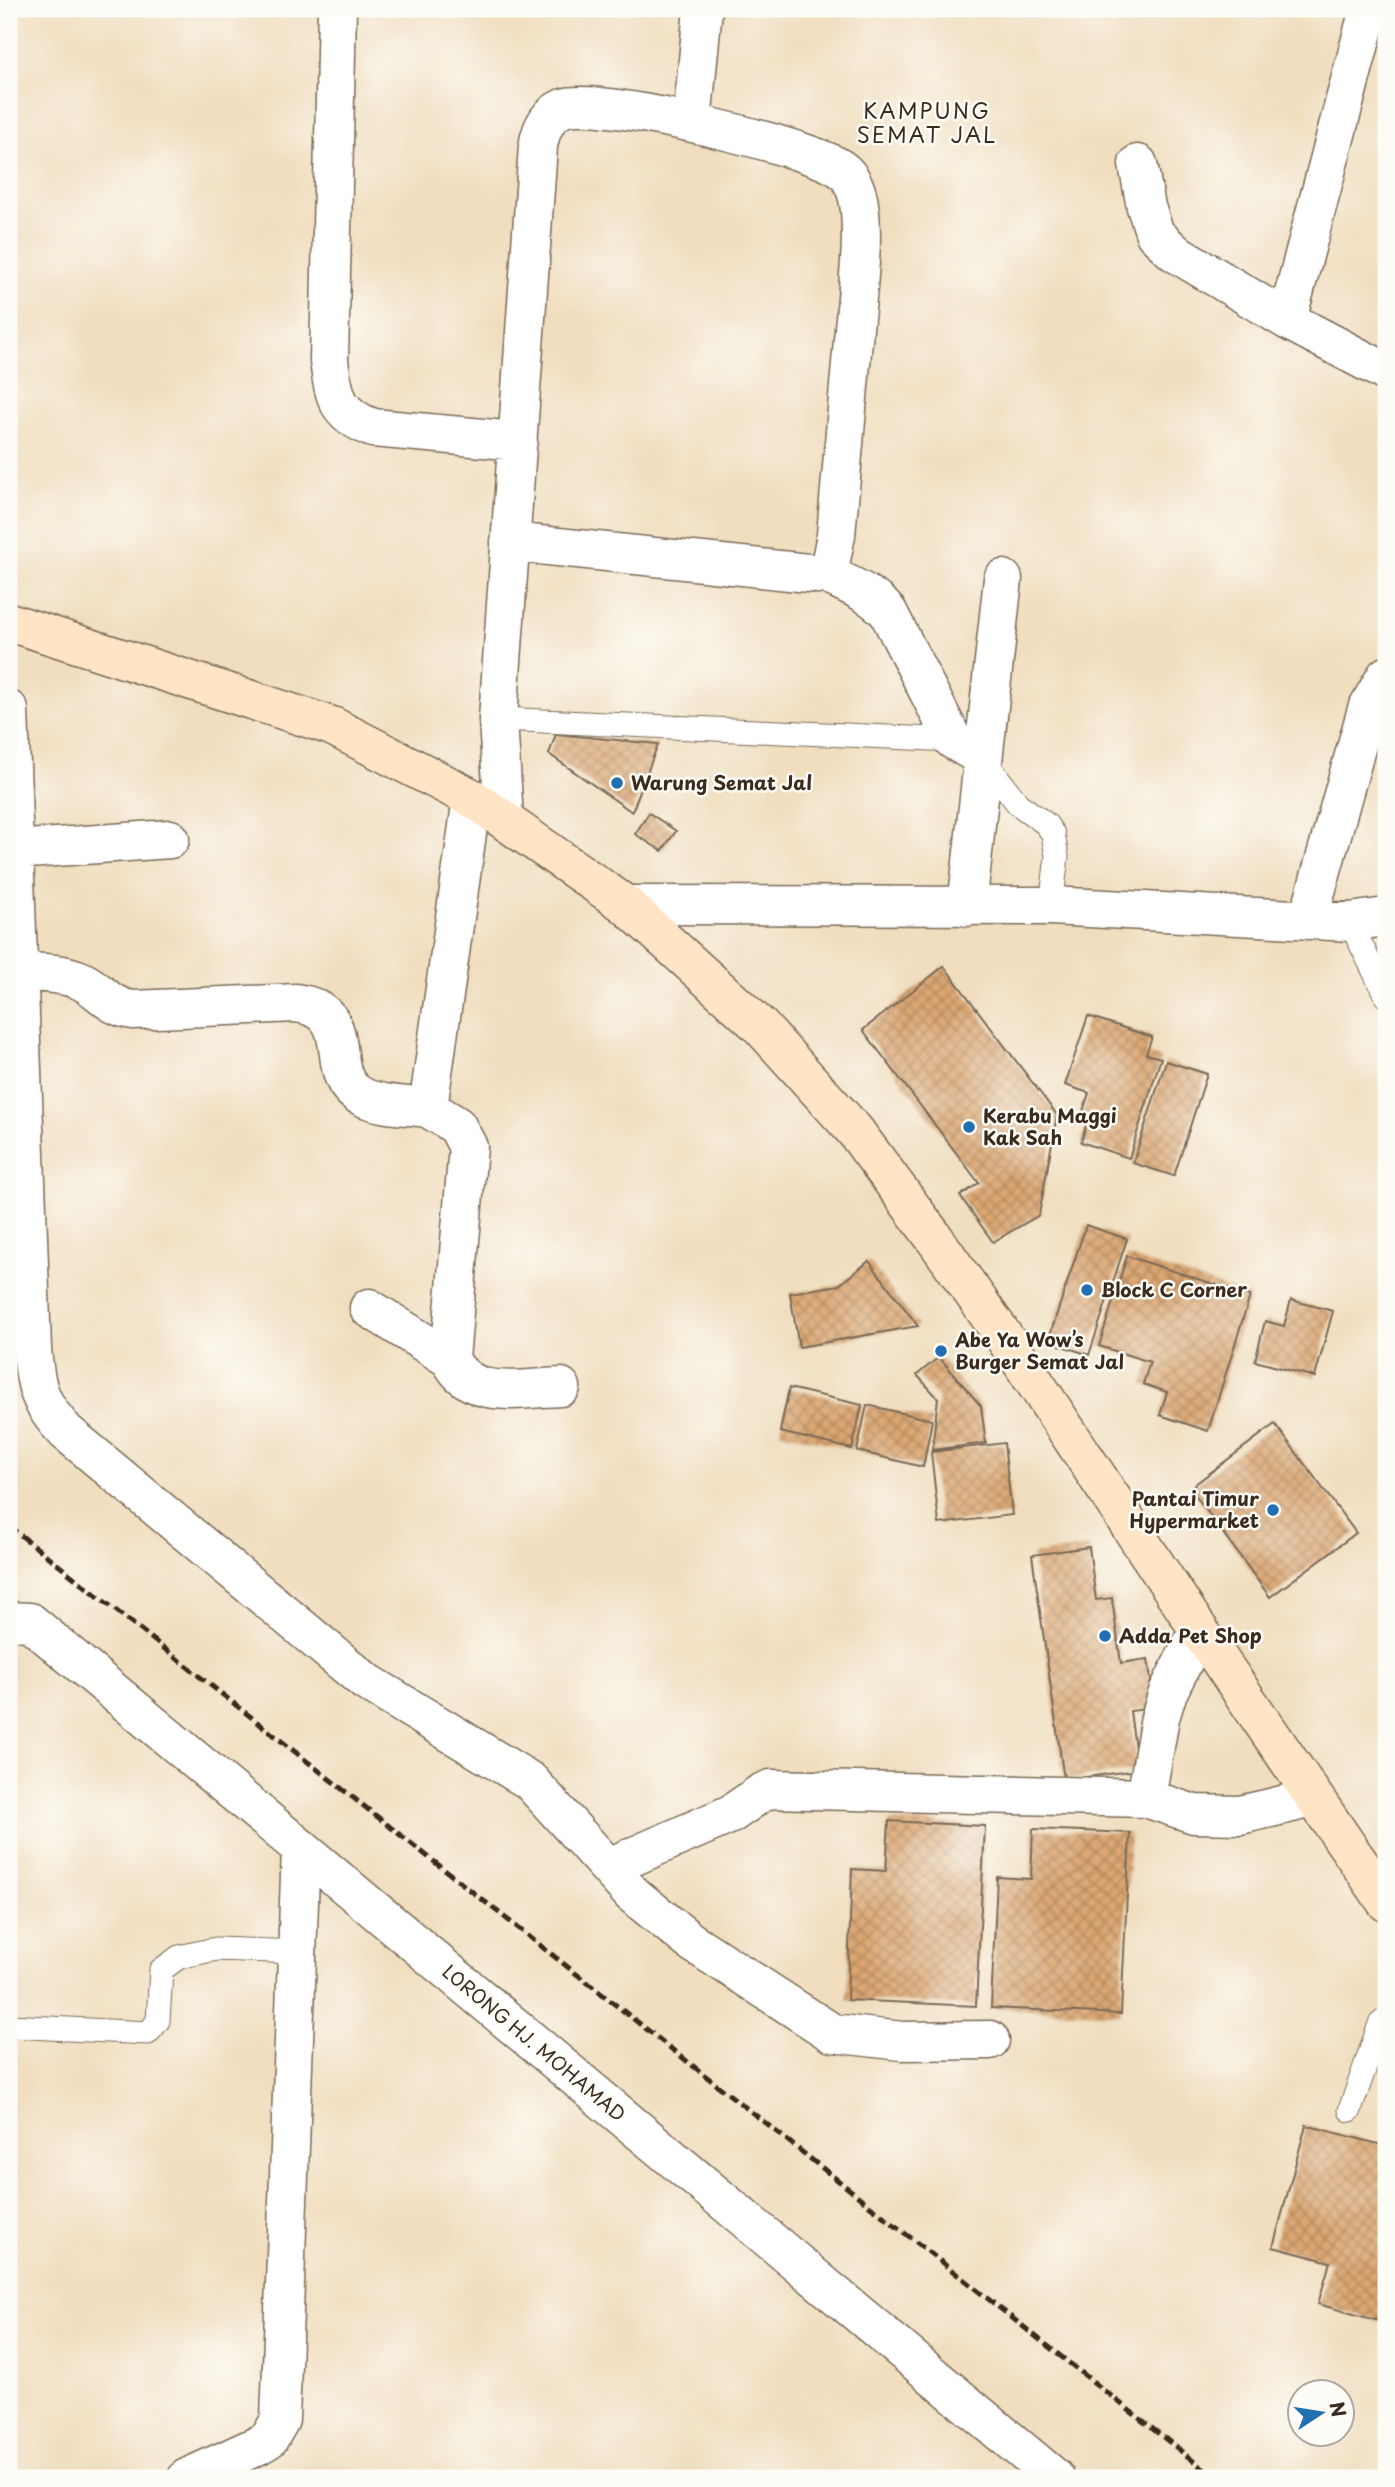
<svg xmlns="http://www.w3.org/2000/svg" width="1395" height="2487" viewBox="0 0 1395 2487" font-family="'Playpen Sans',sans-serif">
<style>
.building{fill:url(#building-cross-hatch)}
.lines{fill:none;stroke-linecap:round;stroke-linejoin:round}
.lane-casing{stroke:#7a6956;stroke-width:25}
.street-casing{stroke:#7a6956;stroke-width:41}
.secondary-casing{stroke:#7a6956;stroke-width:41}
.lane{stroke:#fff;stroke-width:23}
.street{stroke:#fff;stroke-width:38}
.secondary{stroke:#ffe4c6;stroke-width:38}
.rail{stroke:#3b2a1e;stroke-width:5;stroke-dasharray:10 5;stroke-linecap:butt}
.poi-dot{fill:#1f6fb2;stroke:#fdfcf7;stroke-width:2.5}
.labels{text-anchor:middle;stroke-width:5;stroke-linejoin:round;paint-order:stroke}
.poi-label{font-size:19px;font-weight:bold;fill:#3b2a1e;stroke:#fdfcf7;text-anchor:start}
.street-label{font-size:19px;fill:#3b2a1e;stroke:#fdfcf7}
.neighbourhood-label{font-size:21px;letter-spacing:2px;fill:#3b2a1e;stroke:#fdfcf7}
</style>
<defs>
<pattern id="building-cross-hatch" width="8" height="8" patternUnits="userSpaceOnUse" patternTransform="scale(1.75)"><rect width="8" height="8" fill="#dba772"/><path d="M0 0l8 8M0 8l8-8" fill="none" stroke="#b3885d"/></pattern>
</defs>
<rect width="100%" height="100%" fill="#fdfcf7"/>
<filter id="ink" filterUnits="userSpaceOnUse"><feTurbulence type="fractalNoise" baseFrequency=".0143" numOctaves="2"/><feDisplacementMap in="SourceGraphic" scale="14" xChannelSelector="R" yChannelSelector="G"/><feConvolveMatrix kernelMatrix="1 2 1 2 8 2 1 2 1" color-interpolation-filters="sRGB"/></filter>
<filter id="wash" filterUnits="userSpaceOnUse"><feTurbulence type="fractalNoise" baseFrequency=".00686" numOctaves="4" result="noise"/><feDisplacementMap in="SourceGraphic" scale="28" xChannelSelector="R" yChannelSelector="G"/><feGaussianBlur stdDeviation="1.57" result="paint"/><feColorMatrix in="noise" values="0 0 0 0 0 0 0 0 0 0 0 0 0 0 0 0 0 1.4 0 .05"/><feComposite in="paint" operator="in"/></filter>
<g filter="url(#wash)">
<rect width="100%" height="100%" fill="#f0debf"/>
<g id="blocks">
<!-- building -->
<path class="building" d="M556,734l102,10 -26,68 -83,-58z
M649,813l27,18 -14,20 -27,-17z
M944,966l113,149 -18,100 -46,27 -33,-46 19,-13 -116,-153z
M1088,1016l64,21 -6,17 15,4 -32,100 -48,-16 7,-23 -7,-2 8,-24 -24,-8z
M1166,1061l41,13 -33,102 -41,-13z
M1086,1225l41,14 -38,116 -41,-14z
M1127,1256l123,40 -42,135 -48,-16 7,-23 -24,-8 7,-22 -51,-16z
M869,1261l49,65 -119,21 -9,-54 49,-8z
M1291,1300l42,11 -18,66 -60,-16 10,-40 19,5z
M939,1357l42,49 5,37 -54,7 6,-52 -21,-23z
M789,1388l73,17 -10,44 -72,-17z
M867,1405l65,15 -9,47 -66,-16z
M1275,1424l81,109 -86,64 -80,-109z
M1004,1443l8,72 -73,9 -8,-72z
M1089,1547l7,53 16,-2 9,65 27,-4 7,49 -25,3 8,59 -74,10 -32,-225z
M889,1821l96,5 -9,180 -129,-6 5,-131 34,2z
M1033,1829l97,4 -9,181 -130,-6 6,-131 34,2z
M1306,2125l80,21v177l-68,-19 12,-42 -57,-15z"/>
</g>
</g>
<g filter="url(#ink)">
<use href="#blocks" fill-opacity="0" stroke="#7a6956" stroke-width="2"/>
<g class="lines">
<defs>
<path id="lane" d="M498,719l455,21
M983,758l35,46 28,20 7,10 4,22 -6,50
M1350,922l36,74
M9,2026l139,7 10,-12 3,-51 18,-13 37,-8 81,3
M1350,2110l30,-86 6,-5"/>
<path id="street" d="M337,9l-8,352c5,35 7,53 44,67l145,13
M692,122l11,-113
M1138,164l8,43 9,27 19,18 113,68 99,52
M1287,320l82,-311
M510,542l318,33c23,11 44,19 60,37l65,128 30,18
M9,710l23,638c3,38 7,56 34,84l299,249 165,100 102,113 58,47 142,92 70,8 88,-1
M504,819l-6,-100 40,-573c3,-17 9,-31 25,-38 33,-13 248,39 278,61 6,4 10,10 13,17 14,30 3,108 0,143 -6,68 -12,137 -18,206l-8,40
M13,850l157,-11
M626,905l425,1 299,16 36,-5
M967,907l36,-328
M1308,920l59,-211 19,-33
M17,971c19,2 42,1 60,8 24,9 28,27 56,31l163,-7c67,9 22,73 67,94 19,9 44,8 65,11l44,-310
M369,1308l81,51 18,-212 -11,-21 -29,-18
M450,1359c21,43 71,29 111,28
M9,1621l21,1 1025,856
M1146,1798l14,-80 8,-26 31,-62
M609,1867l122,-53 30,-21 10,-4 375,9 48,16 46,1 73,-17
M187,2478l72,-33 10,-6 11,-19 21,-572"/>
<path id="secondary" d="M9,622l323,104 140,72 154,107 134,121 95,105 80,108 83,118 181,273 187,272"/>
</defs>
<!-- lane casing -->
<use href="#lane" class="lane-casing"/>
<!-- street casing -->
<use href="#street" class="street-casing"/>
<!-- secondary casing -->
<use href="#secondary" class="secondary-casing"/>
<!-- lane -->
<use href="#lane" class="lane"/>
<!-- street -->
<use href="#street" class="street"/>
<!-- secondary -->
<use href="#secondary" class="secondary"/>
<!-- rail -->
<path class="rail" d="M9,1526l1206,952"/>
</g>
</g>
<!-- markers -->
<g class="poi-dot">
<circle cx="617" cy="783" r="7"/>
<circle cx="969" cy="1127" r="7"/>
<circle cx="1087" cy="1290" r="7"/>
<circle cx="941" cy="1351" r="7"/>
<circle cx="1273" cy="1510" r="7"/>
<circle cx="1105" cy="1636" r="7"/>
</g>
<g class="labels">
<!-- poi labels -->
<g class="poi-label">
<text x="631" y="790">Warung Semat Jal</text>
<text x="983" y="1123">Kerabu Maggi<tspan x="983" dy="22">Kak Sah</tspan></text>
<text x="1101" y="1297">Block C Corner</text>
<text x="955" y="1347">Abe Ya Wow’s<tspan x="955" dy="22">Burger Semat Jal</tspan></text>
<text x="1259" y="1506" text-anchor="end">Pantai Timur<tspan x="1259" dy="22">Hypermarket</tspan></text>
<text x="1119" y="1643">Adda Pet Shop</text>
</g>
<!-- street labels -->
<g class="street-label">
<text transform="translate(534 2043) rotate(40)" y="7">LORONG HJ. MOHAMAD</text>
</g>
<!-- neighbourhood labels -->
<g class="neighbourhood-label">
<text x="927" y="119">KAMPUNG<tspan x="927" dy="24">SEMAT JAL</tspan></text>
</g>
</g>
<!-- margin -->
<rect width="1395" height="2487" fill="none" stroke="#fdfcf7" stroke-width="35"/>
<!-- north arrow -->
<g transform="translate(1321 2413) rotate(78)"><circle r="33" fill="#fdfcf7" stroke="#afa8a0" stroke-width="2"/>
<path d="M0-5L12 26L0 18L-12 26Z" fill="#1f6fb2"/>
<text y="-10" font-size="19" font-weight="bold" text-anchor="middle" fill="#3b2a1e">N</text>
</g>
</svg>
